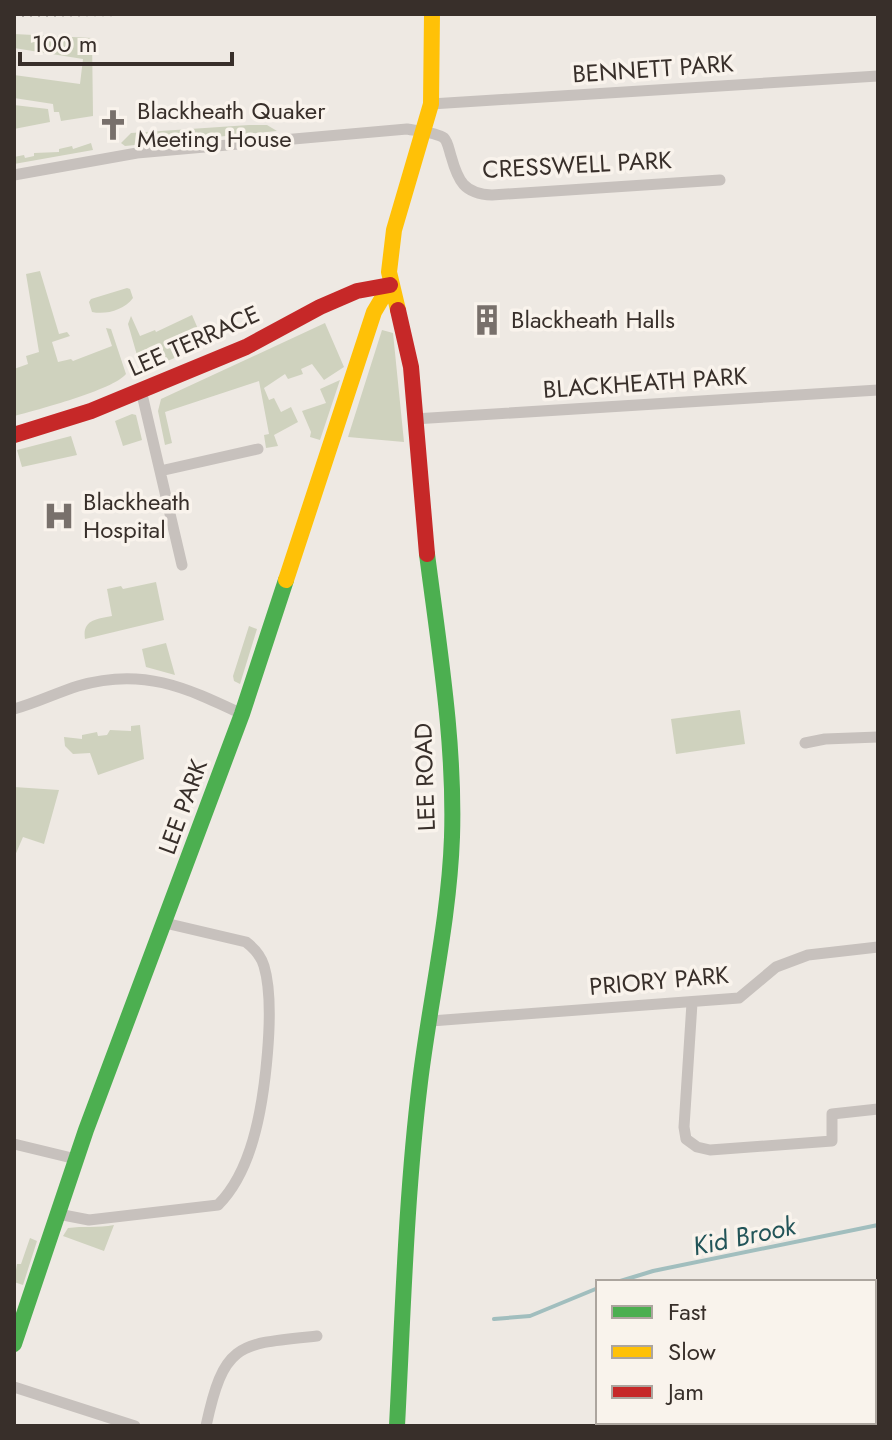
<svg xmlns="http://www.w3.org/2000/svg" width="892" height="1440" viewBox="0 0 892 1440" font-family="Jost,sans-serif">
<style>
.green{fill:#cfd2be}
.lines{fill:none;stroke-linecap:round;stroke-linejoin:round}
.stream{stroke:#a1bebe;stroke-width:4}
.street{stroke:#c7c1bd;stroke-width:11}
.fast{stroke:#4caf50;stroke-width:16}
.slow{stroke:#ffc107;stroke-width:16}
.jam{stroke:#c62828;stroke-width:16}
.rail{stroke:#afaaa7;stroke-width:4;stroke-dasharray:2 6;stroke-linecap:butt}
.labels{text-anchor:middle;stroke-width:7;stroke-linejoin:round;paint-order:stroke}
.street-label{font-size:24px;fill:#382f2a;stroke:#f9f3ec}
.poi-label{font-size:24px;fill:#382f2a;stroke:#f9f3ec;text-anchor:start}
.water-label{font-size:26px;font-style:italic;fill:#225458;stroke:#f9f3ec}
</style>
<rect width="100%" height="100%" fill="#eee9e3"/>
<!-- green -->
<path class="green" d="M14,34l78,4 1,78 -32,5 -2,-9h-5l-1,-8 -39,-6v-23l66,9 3,-25 -69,-11z
M14,105l34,4 2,13 -36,7z
M249,125h18l10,6 -152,15 -4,-3 10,-10z
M91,143l2,7 -79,14v-7l10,-2 1,3 9,-2v-3l25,-1v-3l13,-3 1,3z
M40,271l19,63 8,-2 3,4 -18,6 6,20 13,-3 2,2 39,-15 -6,-18 5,1 15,45c-13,16 -89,36 -112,42v-47l14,-5 -2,-8 13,-4 -13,-78z
M127,288l3,1 3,9c-9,12 -27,17 -41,14l-3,-10 2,-3z
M192,315l13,30 -47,20 -14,1 -5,-4 -11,-38 3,-8 9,20 15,-6 1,2z
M325,323l19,44 -20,13 -12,-16 -11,5 2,5 -15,5 -3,-5 -21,14 5,12 5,-2 7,14 10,-5 7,15 -24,13 4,11 -12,2 -2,-13 5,-1 -10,-53 -94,31 7,31 -7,2 -7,-34 3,-12z
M382,330l11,3 11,109 -56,-5z
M340,380l-20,60 -10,-3 1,-5 -9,-21 24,-8 -6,-14z
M132,414l4,1 6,25 -19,6 -8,-25z
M71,436l6,19 -55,12 -5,-17z
M156,582l8,38 -79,19c-3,-19 11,-20 27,-23l-5,-27 14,-3 2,3z
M249,626l8,3 -17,55 -6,-3 -1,-5z
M166,643l9,32 -29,-8 -4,-18z
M740,710l5,34 -69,10 -5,-35z
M140,725l4,34 -46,16 -8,-22 -17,1 -8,-8 -1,-9 18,2v-4l15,-3 1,4 9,-1 3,-5 21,1v-5z
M14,787l45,3 -15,54 -21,-7 -9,21z
M114,1225l-10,26 -41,-15 5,-8c15,-2 30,0 46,-3z
M30,1238l7,3 -14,44 -9,-3 3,-18h4z"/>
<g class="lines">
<!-- stream -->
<path class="stream" d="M617,1282l36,-11 225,-46
M494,1319l36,-3 68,-28"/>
<!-- street -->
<path class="street" d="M431,104l447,-28
M14,175l123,-22 270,-24c10,2 29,3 37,9 4,4 5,12 7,18 7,25 13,38 41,39l228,-15
M141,390l41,175
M414,419l464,-29
M160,471l98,-22
M14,709c22,-6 42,-16 64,-23 64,-19 107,1 164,28
M805,743l20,-4 53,-2
M692,1003l-8,124 2,12 11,8 13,3 122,-9v-27l46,-5
M431,1021l308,-23 37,-31 32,-12 70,-8
M14,1144l62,15
M58,1214l31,6 129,-15c18,-18 28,-41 35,-65 12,-41 23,-134 11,-174 -3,-10 -10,-18 -18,-24l-81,-19
M14,1387l121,39
M206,1426c18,-84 32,-82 111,-90"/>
<!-- fast -->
<path class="fast" d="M14,1344l72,-214 156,-416 44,-134
M397,1426c6,-115 9,-230 23,-344 10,-82 29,-162 32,-245 3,-95 -13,-189 -25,-283"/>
<!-- slow -->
<path class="slow" d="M398,310l-9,-38 5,-42 37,-126 1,-90
M286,580l88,-268 16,-27"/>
<!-- jam -->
<path class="jam" d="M398,310l13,57 16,187
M14,435l77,-24 155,-64 74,-40 37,-16 33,-6"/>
<!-- rail -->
<path class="rail" d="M14,15l113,-1"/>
</g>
<!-- icons -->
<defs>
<symbol id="church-bare" viewBox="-9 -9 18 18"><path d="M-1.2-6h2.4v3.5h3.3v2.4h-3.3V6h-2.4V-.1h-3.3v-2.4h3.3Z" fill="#78706b" stroke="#f9f3ec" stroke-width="2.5" paint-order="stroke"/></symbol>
<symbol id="building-bare" viewBox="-9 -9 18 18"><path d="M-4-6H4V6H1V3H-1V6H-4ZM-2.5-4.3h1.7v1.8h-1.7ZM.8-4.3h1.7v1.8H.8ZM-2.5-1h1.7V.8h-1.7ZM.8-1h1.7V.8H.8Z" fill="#78706b" stroke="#f9f3ec" stroke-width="2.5" paint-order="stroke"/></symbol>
<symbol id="hospital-bare" viewBox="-9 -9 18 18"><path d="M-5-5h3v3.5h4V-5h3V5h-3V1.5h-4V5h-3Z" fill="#78706b" stroke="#f9f3ec" stroke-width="2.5" paint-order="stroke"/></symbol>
</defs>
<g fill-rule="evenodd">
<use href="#church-bare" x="91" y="103" width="44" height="44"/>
<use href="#building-bare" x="465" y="298" width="44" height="44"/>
<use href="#hospital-bare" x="37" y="494" width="44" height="44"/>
</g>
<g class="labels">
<!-- street labels -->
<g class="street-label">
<text transform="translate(653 69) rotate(-4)" y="8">BENNETT PARK</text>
<text transform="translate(577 165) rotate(-3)" y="8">CRESSWELL PARK</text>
<text transform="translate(194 341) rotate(-24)" y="8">LEE TERRACE</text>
<text transform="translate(645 383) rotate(-4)" y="8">BLACKHEATH PARK</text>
<text transform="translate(425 777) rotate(-92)" y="8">LEE ROAD</text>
<text transform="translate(183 807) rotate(-70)" y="8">LEE PARK</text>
<text transform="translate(659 981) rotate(-5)" y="8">PRIORY PARK</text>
</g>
<!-- poi labels -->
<g class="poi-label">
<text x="137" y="119">Blackheath Quaker<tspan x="137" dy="28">Meeting House</tspan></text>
<text x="511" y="328">Blackheath Halls</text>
<text x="83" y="510">Blackheath<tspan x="83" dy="28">Hospital</tspan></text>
</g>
<!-- water labels -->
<g class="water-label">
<text transform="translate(744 1236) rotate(-12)" y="9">Kid Brook</text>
</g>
</g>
<!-- border -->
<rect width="892" height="1440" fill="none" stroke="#382f2a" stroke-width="32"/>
<!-- legend -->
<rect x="596" y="1280" width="280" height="144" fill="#f9f3ec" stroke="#aca59e" stroke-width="2"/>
<rect x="612" y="1306" width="40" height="12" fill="#4caf50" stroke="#aca59e" stroke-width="2"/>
<text x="668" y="1320" font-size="24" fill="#382f2a">Fast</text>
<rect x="612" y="1346" width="40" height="12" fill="#ffc107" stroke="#aca59e" stroke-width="2"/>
<text x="668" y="1360" font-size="24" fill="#382f2a">Slow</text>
<rect x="612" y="1386" width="40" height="12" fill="#c62828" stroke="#aca59e" stroke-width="2"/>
<text x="668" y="1400" font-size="24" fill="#382f2a">Jam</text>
<!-- scale -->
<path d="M20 52v12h212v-12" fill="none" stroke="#382f2a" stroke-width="4"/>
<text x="32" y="52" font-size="24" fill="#382f2a" stroke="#f9f3ec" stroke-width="6" paint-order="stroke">100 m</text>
</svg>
